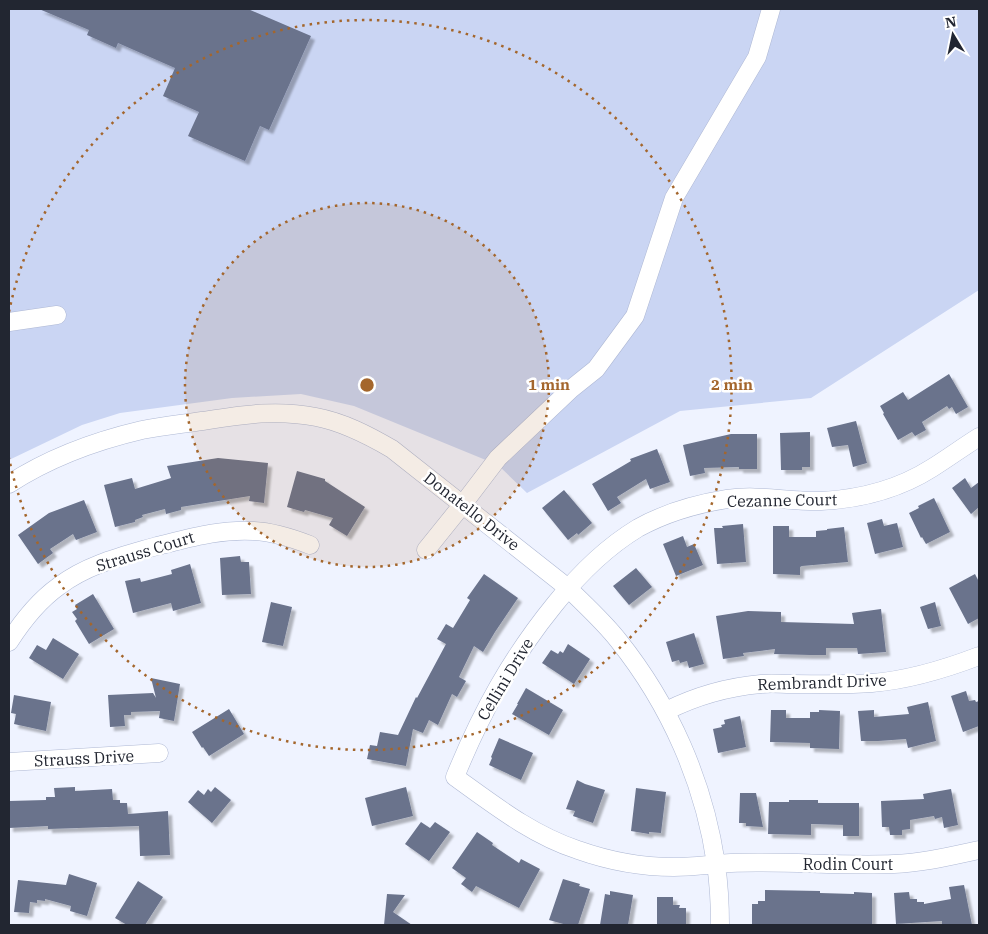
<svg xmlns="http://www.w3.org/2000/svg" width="988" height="934" viewBox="0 0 988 934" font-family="'IBM Plex Serif',serif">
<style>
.green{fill:#cad5f3}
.building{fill:#6a738c;filter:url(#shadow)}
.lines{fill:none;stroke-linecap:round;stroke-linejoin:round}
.street-casing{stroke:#aeb8d4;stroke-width:19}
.street{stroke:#fff;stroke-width:18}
.ring{fill:none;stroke:#a4662c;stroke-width:2.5;stroke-dasharray:2.5 5}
.labels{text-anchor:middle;stroke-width:5;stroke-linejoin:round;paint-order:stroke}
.street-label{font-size:16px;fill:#222631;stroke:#fff}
.centre{fill:#a4662c;stroke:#fff;stroke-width:2.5}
.ring-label{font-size:15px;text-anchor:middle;font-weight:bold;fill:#a4662c;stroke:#fff;stroke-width:5;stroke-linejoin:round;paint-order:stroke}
</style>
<defs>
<filter id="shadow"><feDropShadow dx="4" dy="4" stdDeviation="1" flood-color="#0004"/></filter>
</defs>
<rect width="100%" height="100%" fill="#eff3ff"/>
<!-- green -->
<path class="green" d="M9,9h970v281l-168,108 -131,13 -153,82 -29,-28 -144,-59 -53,-12 -69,4 -112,15 -38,12 -73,35z"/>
<!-- building -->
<path class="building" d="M39,9h209l63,27 -42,94 -9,-4 -15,35 -57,-25 11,-24 -36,-16 12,-28 -57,-25 -2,5 -29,-13 2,-5z
M949,374l19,33 -12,7 -4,-7 -3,2 -2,-3 -25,16 4,8 -11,6 -3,-4 -14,8 -15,-26 1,-1 -4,-7 23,-14 5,8z
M856,421l11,42 -14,4 -5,-22 -16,2 -5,-19z
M810,432v35h-8v3h-21l-1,-37z
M731,434h26v35h-18v-2l-35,1 1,5 -15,3 -7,-31z
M657,449l13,33 -20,7 -4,-10 -29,18 4,6 -13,8 -16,-27 39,-23 -1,-2z
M218,458l50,5 -4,40 -15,-2 1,-5 -69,11v3l-15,4 -1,-5 -23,6 1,2 -8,3v2l-20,5 -11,-42 28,-7 3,11 36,-11 -4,-12z
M297,471l28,8v2l40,26 -18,29 -18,-11 4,-7 -28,-8 -1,2 -17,-5z
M965,478l6,10 8,-6v25l-8,7 -19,-26z
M564,490l28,33 -14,12 -1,-2 -9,7 -26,-32z
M934,498l16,34 -24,12 -4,-7 -1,1 -12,-25 10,-5 -1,-2z
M84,500l13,32 -21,8 -3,-6 -23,15 3,4 -15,11 -20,-29 31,-22z
M882,519l2,7 13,-3 6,24 -28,7 -8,-31z
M743,524l3,38 -29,2 -3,-36h9l-1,-2z
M773,526h16v11h27v-6l11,-1v-1l17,-2 4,35 -46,4 -2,1v8l-27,-1z
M683,536l4,11 7,-3 9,21 -27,11 -13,-32z
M240,556l1,6h8l2,32 -29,1 -2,-37z
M190,564l11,39 -28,8 -2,-8 -38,10 -8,-32 15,-3 1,4 31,-8 -1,-4z
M636,568l16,19 -23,18 -16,-19z
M484,574l34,24 -23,34 -12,20 -9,-6 -15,31 7,4 -9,16 -5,-3 -14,31 -9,-5 -6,13 -10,-4 -7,37 -39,-7 3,-14 7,1 3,-14 18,3 18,-38 1,1 29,-54 -9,-5 9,-15 7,4 17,-28 -3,-2z
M975,574l4,8v36l-11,6 -19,-36z
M93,594l21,35 -25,15 -14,-23 2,-2 -5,-7 5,-3 -2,-4z
M271,602l21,5 -9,39 -21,-4z
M935,602l6,24 -13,3 -8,-22z
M881,609l5,43 -28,2 -1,-6h-31v7h-16l-36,-1 1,-5 -32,4 1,3 -21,3 -7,-43 32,-5 33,1v10l73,2 -2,-11z
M694,633l10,31 -15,4 -2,-7 -7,2 -1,-3 -7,2 -6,-20z
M53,638l26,16 -16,25 -34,-21 8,-13 9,5z
M568,644l22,15 -16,25 -32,-21 9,-13 7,4 2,-3 3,2z
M151,678l29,6 -6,37 -15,-3 1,-7 -29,1v3h-7l1,11 -15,1 -2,-32 45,-2 3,5z
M526,688l37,22 -14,25 -37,-21 6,-10h-1z
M966,691l3,10 6,-1 1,2 3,-1v25l-16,6 -12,-36z
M14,695l37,7 -5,29 -32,-7 2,-10 -5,-1z
M928,702l8,39 -28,7 -2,-9 -28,2h-17l-3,-30 16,-1v7l35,-3 -2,-7z
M229,709l15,25 -35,22 -6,-9 -1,1 -10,-16z
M771,710h15v8h24v-6h9v-2l21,1 -1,38 -29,-1v-5l-40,-1z
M740,716l6,31 -28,6 -5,-24 9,-2 -1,-2 4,-1 -1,-4z
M499,738l34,15 -12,27 -32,-15 3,-7 -1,-1z
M577,780l8,4 20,6 -12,33 -20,-7 2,-5 -9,-2z
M75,787v4l37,-2 1,11h7v3h7l1,11 40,-3 2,44 -30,1 -1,-30 -91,3v-3l-39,2v-27l37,-1v-3h9l-1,-9z
M215,787l16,13 -19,23 -24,-21 10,-12 6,5 4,-6 3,3z
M406,787l7,29 -41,10 -7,-28z
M636,788l30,4 -5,41 -12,-1v2l-18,-3z
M951,789l7,36 -14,3 -2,-11 -7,2 -1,-3 -24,4v9l-8,1v5h-12l-1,-8h-7l-1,-26 43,-2 -1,-5z
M740,793h16l7,34 -17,-1v-3h-7z
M789,800h29v3h41v33h-16v-11l-32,-1v11l-43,-1 1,-32h20z
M421,822l9,6 5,-6 15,10 -21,29 -24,-17z
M477,832l16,11 -1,2 27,18 2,-4 19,10 -21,39 -43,-22 -4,6 -11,-8 5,-6 -14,-10z
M69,874l28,9 -10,33 -17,-5 1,-5 -26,-7v2l-8,-1v3l-7,-1 -1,11 -15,-1 4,-32 48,5z
M563,879l17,5 -1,2 11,3 -12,36h-11l-18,-5z
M138,881l25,16 -18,28h-18l-12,-7z
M964,885l8,40h-30v-4l-46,3 -2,-31 15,-1 1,7h7v3h7v2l27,-5 -2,-12z
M765,890l55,1v2l34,1v-2l18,1v32h-120v-21h6v-3h7z
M610,891l23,4 -5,30h-28l5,-31 5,1z
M387,894l18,1 -12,17 19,13h-28z
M657,897h16v8h7l-1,3h7v17h-29z"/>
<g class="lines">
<defs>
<path id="street" d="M9,322l48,-7
M979,437c-16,10 -31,21 -47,31 -33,21 -72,31 -111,33 -31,1 -63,-7 -94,-2 -31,5 -62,14 -89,29 -33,20 -59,46 -83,76 -44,54 -74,109 -100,173 39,28 77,58 123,73 31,11 64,17 96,17 19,0 38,-3 57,-4 54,-2 108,3 163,1 29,-1 57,-8 85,-14
M9,484c40,-26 86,-43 133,-54 20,-4 40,-6 60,-9 39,-6 74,-12 114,-4 27,5 52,18 76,32l176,139c17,17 35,33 50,52 52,65 86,142 98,224 3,21 4,41 4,61
M426,550l37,-46 35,-46 73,-69 25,-20 39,-53 39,-118 83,-141 14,-48
M9,642c14,-22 29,-41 50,-56 29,-22 64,-30 98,-40 33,-8 63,-17 97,-15 20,1 38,7 56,14
M666,711c30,-15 61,-24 95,-27 10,-1 20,0 30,0 27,0 54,1 81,-1 37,-3 73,-14 107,-27
M9,762l150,-9"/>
</defs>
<!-- street casing -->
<use href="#street" class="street-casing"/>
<!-- street -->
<use href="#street" class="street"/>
</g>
<!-- distance rings -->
<circle cx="367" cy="385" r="182" fill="#a4662c" fill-opacity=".12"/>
<g class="ring">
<circle cx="367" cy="385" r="182"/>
<path d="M9 312A365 365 0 1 1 9 458"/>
</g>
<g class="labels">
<!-- street labels -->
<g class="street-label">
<text transform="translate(782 500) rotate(-1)" y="6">Cezanne Court</text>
<text transform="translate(472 511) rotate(38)" y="6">Donatello Drive</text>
<text transform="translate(145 551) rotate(-17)" y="6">Strauss Court</text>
<text transform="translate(505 679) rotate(-59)" y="6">Cellini Drive</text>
<text transform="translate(822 682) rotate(-2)" y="6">Rembrandt Drive</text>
<text transform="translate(84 758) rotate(-3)" y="6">Strauss Drive</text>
<text x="848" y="870">Rodin Court</text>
</g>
</g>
<circle cx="367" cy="385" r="8" class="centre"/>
<g class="ring-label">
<text x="549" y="390">1 min</text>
<text x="732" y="390">2 min</text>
</g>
<!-- border -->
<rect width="988" height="934" fill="none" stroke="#222631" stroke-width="20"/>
<!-- north arrow -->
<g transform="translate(953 35) rotate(350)" stroke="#ffffff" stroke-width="4" paint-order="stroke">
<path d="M0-4L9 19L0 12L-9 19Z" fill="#222631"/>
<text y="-8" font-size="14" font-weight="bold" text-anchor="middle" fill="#222631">N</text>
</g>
</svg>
